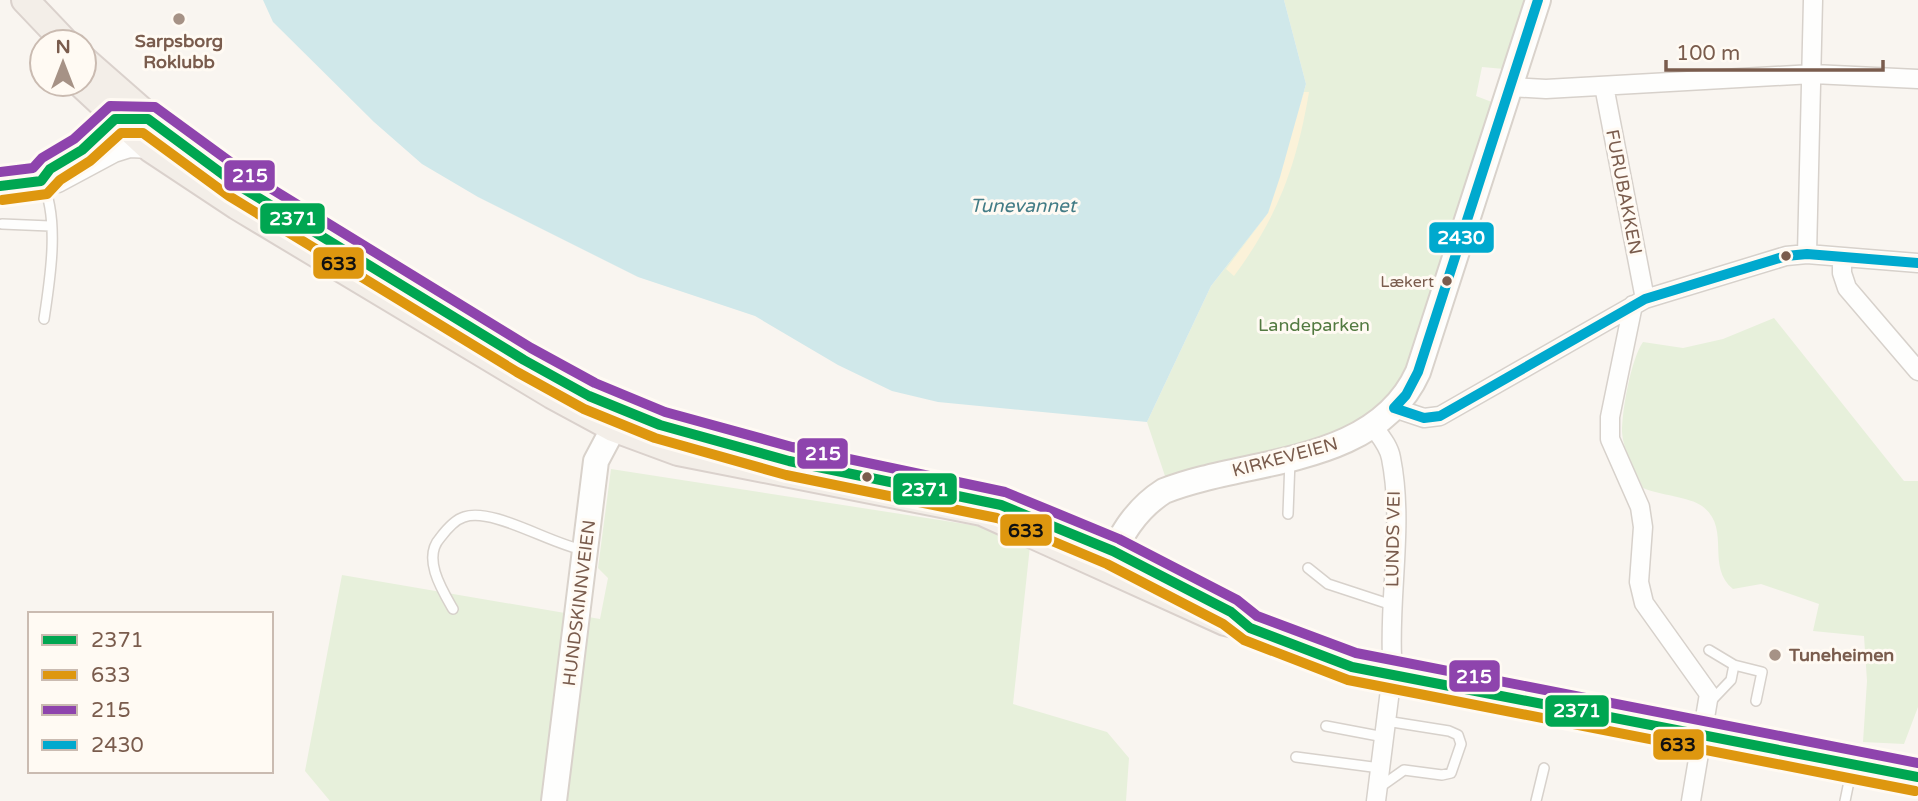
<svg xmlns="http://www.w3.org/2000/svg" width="1918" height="801" viewBox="0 0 1918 801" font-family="'Varela Round',sans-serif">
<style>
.green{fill:#e7f0db}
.sand{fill:#fbf2d9}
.water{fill:#d0e8ea}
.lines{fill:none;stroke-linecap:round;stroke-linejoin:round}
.lane-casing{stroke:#d7d1cb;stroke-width:12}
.street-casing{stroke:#d7d1cb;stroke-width:21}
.secondary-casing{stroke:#d9d2cb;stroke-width:28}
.primary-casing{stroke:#dad1cc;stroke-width:30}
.lane{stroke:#fefefd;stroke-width:9}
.street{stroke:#fefefd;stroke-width:18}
.secondary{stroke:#fefefd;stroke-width:24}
.primary{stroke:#f3eee8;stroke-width:26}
.bus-1-casing{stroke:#fffaf3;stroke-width:16}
.bus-2-casing{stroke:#fffaf3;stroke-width:16}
.bus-3-casing{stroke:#fffaf3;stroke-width:16}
.bus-4-casing{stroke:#fffaf3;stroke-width:16}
.bus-1{stroke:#00a651;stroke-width:10}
.bus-2{stroke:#de970f;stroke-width:10}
.bus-3{stroke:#8e44ad;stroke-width:10}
.bus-4{stroke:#00a9ce;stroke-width:10}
.poi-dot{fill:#a69286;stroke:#fffaf3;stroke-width:2.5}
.bus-dot{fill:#7a5c4d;stroke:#fffaf3;stroke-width:2.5}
.labels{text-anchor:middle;stroke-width:6;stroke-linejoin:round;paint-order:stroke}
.bus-label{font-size:16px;fill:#7a5c4d;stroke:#fffaf3;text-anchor:end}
.poi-label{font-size:18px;font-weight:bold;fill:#7a5c4d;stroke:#fffaf3}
.street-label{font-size:18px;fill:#7a5c4d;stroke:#fffaf3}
.park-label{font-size:18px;fill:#537a41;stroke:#fffaf3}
.water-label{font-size:19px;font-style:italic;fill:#437c86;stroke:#fffaf3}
.line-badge{stroke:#fffaf3;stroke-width:2.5}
.badge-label{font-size:19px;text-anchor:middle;font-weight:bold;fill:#fff}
.pale-badge-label{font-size:19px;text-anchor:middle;font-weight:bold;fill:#111}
</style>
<rect width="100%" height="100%" fill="#f9f5f0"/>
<!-- green -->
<path class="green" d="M1284,0h241l-21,69 -22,-2 -6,29 21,8 -87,264 -13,23 -28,25 -30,16 -172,50 -20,-60 64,-136 57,-73 12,-36 26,-93z
M1774,318l130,163h14v226l-14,37 -41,-2 4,-61 -3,-45 -51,-5 6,-27 -58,-20 -28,5c-28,-23 -1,-61 -31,-83 -12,-9 -43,-11 -59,-18 -7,-17 -20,-37 -21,-56 0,-22 9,-73 21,-90l40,6 40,-9z
M611,469l380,59 39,18 -17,158 94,28 22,26 -3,43h-796l-25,-30 37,-196 258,44 8,-41 -10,-10z"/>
<!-- sand -->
<path class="sand" d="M1304,92h5c-12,72 -31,125 -75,184l-8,-7 42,-56z"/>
<!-- water -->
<path class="water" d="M263,0h1021l22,84 -26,93 -12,36 -57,73 -64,136 -209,-20 -46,-11 -54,-26 -83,-49 -117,-39 -160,-80 -56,-33 -48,-42 -101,-100z"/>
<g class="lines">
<defs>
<path id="lane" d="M42,182c18,36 8,98 2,137
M2,224l48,2
M1288,514l2,-54
M1308,568l20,16 64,21
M453,609c-11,-19 -31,-51 -13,-71 6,-8 14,-18 24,-21 29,-10 88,28 120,33
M1709,650l25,15 -3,15 -21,22
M1734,665l28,7 -6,29
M1326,726l58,11
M1296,757l84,11
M1380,787l24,-17 38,5 9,-2 10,-29 -3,-9 -9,-4 -63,-10
M1536,801l8,-33
M1845,801l7,-34"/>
<path id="street" d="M1604,86l41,213
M1510,87l36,2 267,-15 105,5
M41,181l9,-12 32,-19 33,-31h12
M0,186l41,-5 17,2 56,-30 16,-5 21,1
M1807,254l6,-254
M1842,257v16l5,15 71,83
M1633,305l-23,112v22l30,68 3,20 -4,55 5,21 65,91 -18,107
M1394,408l30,10 16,-2 205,-117 141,-43 21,-2 111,9
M1373,426c7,10 16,20 18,32 13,65 -2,134 1,199
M1376,801l14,-111"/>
<path id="secondary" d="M1105,567c16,-31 29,-57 59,-76 83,-33 211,-24 254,-119l120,-372
M554,801l42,-340 26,-49"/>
<path id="primary" d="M25,0l40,42
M84,60l106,93 102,66
M81,84l70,65 86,57 315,189 61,33 65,24 304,60 243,110 25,6 102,39 40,10 526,100
M565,383l95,42 92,27
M1077,535l79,37"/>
</defs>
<!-- lane casing -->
<use href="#lane" class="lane-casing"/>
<!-- street casing -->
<use href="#street" class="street-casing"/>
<!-- secondary casing -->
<use href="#secondary" class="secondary-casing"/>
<!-- primary casing -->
<use href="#primary" class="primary-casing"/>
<!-- lane -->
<use href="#lane" class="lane"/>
<!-- street -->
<use href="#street" class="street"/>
<!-- secondary -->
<use href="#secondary" class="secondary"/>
<!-- primary -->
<use href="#primary" class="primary"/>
<defs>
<path id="bus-1" d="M0,186l41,-5 9,-12 32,-19 33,-31h33l88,65 288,176 65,36 71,29 129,36 212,44 112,46 118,61 19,16 102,39 566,110"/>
<path id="bus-2" d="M2,200l45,-6 13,-14 30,-19 31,-28h22l86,63 288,176 67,37 71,29 131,37 211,43 110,46 116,60 21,16 104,40 567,111"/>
<path id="bus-3" d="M0,172l33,-4 9,-10 32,-19 36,-33 45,1 89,65 287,176 64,35 70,29 127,35 213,45 114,47 118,61 20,16 99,37 562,110"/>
<path id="bus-4" d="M1538,0l-120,372 -12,23 -12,13 30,10 16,-2 205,-117 141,-43 21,-2 111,9"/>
</defs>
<!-- bus-1 casing -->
<use href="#bus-1" class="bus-1-casing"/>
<!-- bus-2 casing -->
<use href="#bus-2" class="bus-2-casing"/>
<!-- bus-3 casing -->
<use href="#bus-3" class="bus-3-casing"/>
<!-- bus-4 casing -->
<use href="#bus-4" class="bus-4-casing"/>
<!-- bus-1 -->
<use href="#bus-1" class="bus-1"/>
<!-- bus-2 -->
<use href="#bus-2" class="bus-2"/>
<!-- bus-3 -->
<use href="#bus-3" class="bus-3"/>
<!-- bus-4 -->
<use href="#bus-4" class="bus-4"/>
</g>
<!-- markers -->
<g class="poi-dot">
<circle cx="179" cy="19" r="7"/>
<circle cx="1775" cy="655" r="7"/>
</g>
<g class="bus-dot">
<circle cx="1786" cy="256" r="6"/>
<circle cx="1447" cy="281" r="6"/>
<circle cx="867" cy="477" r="6"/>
</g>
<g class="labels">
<!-- bus labels -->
<g class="bus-label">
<text x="1434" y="287">Lækert</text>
</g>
<!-- poi labels -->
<g class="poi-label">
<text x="179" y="47">Sarpsborg<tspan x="179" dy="21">Roklubb</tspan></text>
<text x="1789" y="661" text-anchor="start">Tuneheimen</text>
</g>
<!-- street labels -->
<g class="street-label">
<text transform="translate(1624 192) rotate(79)" y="6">FURUBAKKEN</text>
<text transform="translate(1285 457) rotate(-15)" y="6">KIRKEVEIEN</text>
<text transform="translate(1393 539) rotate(-89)" y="6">LUNDS VEI</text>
<text transform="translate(579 603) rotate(-83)" y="6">HUNDSKINNVEIEN</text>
</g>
<!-- park labels -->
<g class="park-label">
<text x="1314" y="331">Landeparken</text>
</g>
<!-- water labels -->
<g class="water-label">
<text x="1023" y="212">Tunevannet</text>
</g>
</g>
<g class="line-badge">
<rect x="223" y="159" width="53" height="33" rx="7" fill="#8e44ad"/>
<rect x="259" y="202" width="67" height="33" rx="7" fill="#00a651"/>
<rect x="1428" y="221" width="67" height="33" rx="7" fill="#00a9ce"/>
<rect x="312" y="246" width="53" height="34" rx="7" fill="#de970f"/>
<rect x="796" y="437" width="53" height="33" rx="7" fill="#8e44ad"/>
<rect x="892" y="472" width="66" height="34" rx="7" fill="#00a651"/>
<rect x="999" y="513" width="54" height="34" rx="7" fill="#de970f"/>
<rect x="1448" y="659" width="53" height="34" rx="7" fill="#8e44ad"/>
<rect x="1544" y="694" width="66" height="34" rx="7" fill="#00a651"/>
<rect x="1652" y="728" width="53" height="33" rx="7" fill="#de970f"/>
</g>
<g class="badge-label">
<text x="250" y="182">215</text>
<text x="293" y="225">2371</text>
<text x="1461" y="244">2430</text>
<text x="823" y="460">215</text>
<text x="925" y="496">2371</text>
<text x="1474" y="683">215</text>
<text x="1577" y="717">2371</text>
</g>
<g class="pale-badge-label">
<text x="339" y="270">633</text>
<text x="1026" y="537">633</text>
<text x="1678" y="751">633</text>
</g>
<!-- legend -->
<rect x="28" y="612" width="245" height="161" fill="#fffaf3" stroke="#cabbb1" stroke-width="2"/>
<rect x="42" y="635" width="35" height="10" fill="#00a651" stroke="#cabbb1" stroke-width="2"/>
<text x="91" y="647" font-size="21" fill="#7a5c4d">2371</text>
<rect x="42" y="670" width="35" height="10" fill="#de970f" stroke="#cabbb1" stroke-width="2"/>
<text x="91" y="682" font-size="21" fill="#7a5c4d">633</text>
<rect x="42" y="705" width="35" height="10" fill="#8e44ad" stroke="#cabbb1" stroke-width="2"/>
<text x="91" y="717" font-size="21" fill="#7a5c4d">215</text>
<rect x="42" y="740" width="35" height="10" fill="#00a9ce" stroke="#cabbb1" stroke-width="2"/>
<text x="91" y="752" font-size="21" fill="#7a5c4d">2430</text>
<!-- north arrow -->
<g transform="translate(63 63)"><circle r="33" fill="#fffaf3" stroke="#cabbb1" stroke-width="2"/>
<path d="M0-5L12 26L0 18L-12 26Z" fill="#a69286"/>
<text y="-10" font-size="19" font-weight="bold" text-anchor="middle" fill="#7a5c4d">N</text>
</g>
<!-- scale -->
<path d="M1666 60v10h217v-10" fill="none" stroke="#7a5c4d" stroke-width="3.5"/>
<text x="1676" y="60" font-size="21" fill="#7a5c4d" stroke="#fffaf3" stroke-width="5" paint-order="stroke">100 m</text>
</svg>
